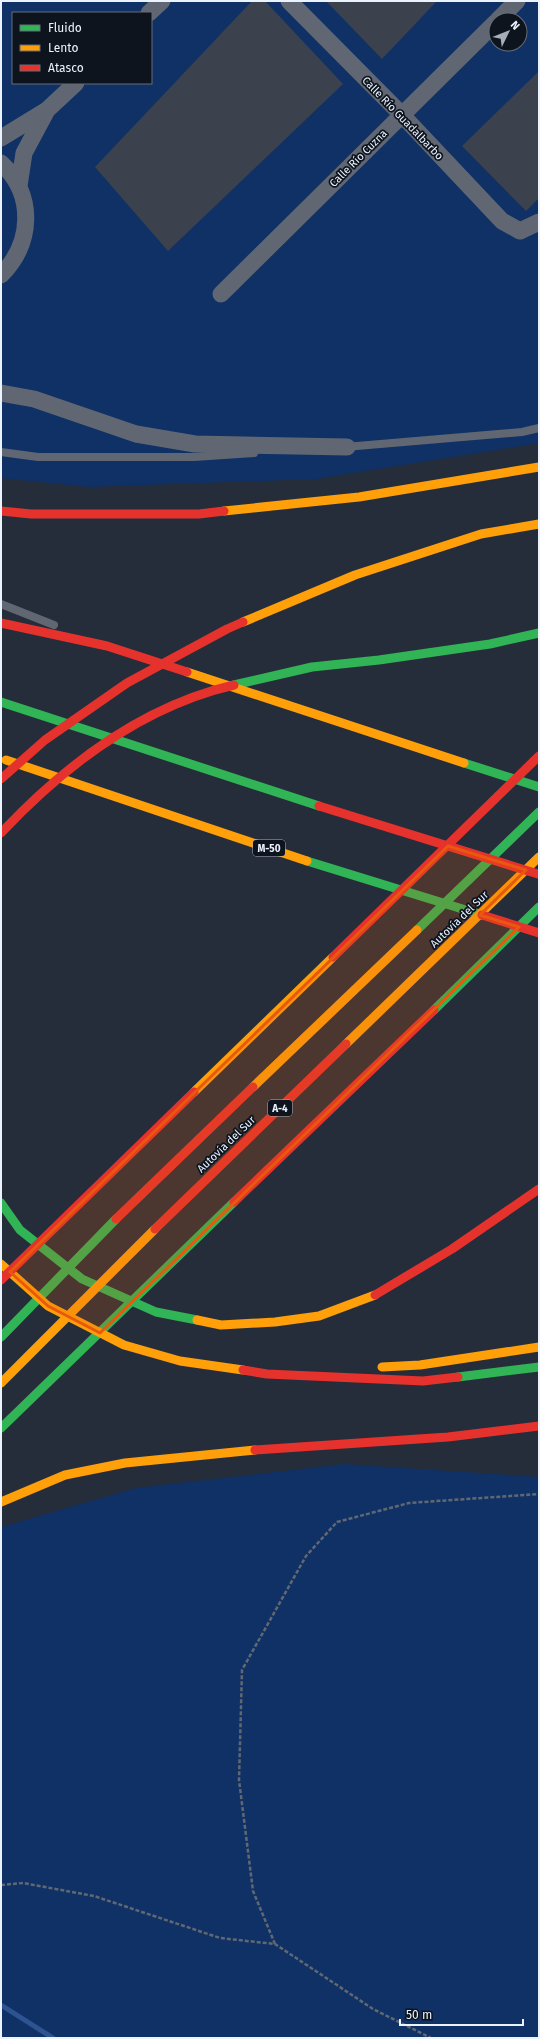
<svg xmlns="http://www.w3.org/2000/svg" width="540" height="2039" viewBox="0 0 540 2039" font-family="'Fira Sans',sans-serif">
<style>
.green{fill:#0f3166;fill-rule:evenodd}
.lines{fill:none;stroke-linecap:round;stroke-linejoin:round}
.stream{stroke:#2d5391;stroke-width:5}
.building{fill:#3b424d}
.path{stroke:#626872;stroke-width:2.5;stroke-dasharray:4 2;stroke-linecap:butt}
.lane{stroke:#606772;stroke-width:8}
.street{stroke:#606772;stroke-width:17}
.fast{stroke:#30b455;stroke-width:9}
.slow{stroke:#ff9f0a;stroke-width:9}
.jam{stroke:#e5322d;stroke-width:9}
.marked{fill:#e8590c;fill-opacity:0.2;stroke:#e8590c;stroke-width:3;stroke-linejoin:round}
.labels{text-anchor:middle;stroke-width:3.5;stroke-linejoin:round;paint-order:stroke}
.shield{fill:#0d141e;stroke:#a8b0bc;stroke-width:1}
.shield-label{font-size:10px;font-weight:bold;fill:#ebf3ff}
.street-label{font-size:11px;fill:#ebf3ff;stroke:#0d141e}
</style>
<rect width="100%" height="100%" fill="#252d3a"/>
<!-- green -->
<path class="green" d="M1,1h538v442l-223,36 -227,8 -88,-9zM13,13h138v70h-138zM496,20h24v24h-24z
M344,1464l195,13v561h-538v-511l135,-39z"/>
<g class="lines">
<!-- stream -->
<path class="stream" d="M1,2005l52,33"/>
</g>
<!-- building -->
<path class="building" d="M252,1h13l78,83 -175,167 -73,-84z
M326,1h111l-55,58z
M539,71v127l-13,13 -64,-65z"/>
<g class="lines">
<!-- path -->
<path class="path" d="M1,1885l22,-2 71,13 126,42 55,6 98,65 58,29
M275,1944l-22,-53 -14,-111 3,-110 64,-114 31,-34 72,-19 130,-9"/>
<!-- lane -->
<path class="lane" d="M345,447l177,-15 17,-4
M1,452l37,5h156l60,-4
M1,604l53,21"/>
<!-- street -->
<path class="street" d="M289,1l113,114 100,106 18,10 19,-9
M149,13l13,-12
M498,20l19,-19
M1,138l46,-28 29,-27
M1,163c34,31 32,80 0,112
M19,186l5,-33 22,-41
M221,294l275,-272
M1,393l33,6 102,35 59,10 152,3"/>
<!-- fast -->
<path class="fast" d="M234,685l78,-18 67,-7 111,-16 49,-11
M1,702l318,104
M464,763l75,24
M307,861l175,54
M417,930l122,-118
M434,1010l105,-103
M1,1203l19,27 62,49 74,33 41,8
M1,1337l115,-118
M458,1377l81,-10
M1,1428l233,-226"/>
<!-- slow -->
<path class="slow" d="M224,511l135,-14 180,-30
M243,622l112,-47 126,-41 58,-10
M187,672l277,91
M6,760l301,101
M346,1044l193,-187
M253,1087l164,-157
M194,1092l139,-135
M1,1264l47,42 76,39 56,16 63,9
M197,1320l24,5 54,-3 44,-6 56,-21
M382,1367l38,-2 119,-18
M1,1383l154,-154
M1,1502l64,-27 60,-12 130,-13"/>
<!-- jam -->
<path class="jam" d="M1,511l30,3h168l25,-3
M1,623l106,23 80,26
M1,779l44,-39 82,-57 100,-54 16,-7
M319,806l219,68
M1,833c63,-67 142,-127 233,-148
M482,915l57,18
M333,957l206,-201
M234,1202l200,-192
M116,1219l137,-132
M155,1229l191,-185
M1,1280l193,-188
M375,1295l77,-46 87,-60
M243,1370l24,4 156,7 35,-4
M255,1450l193,-13 91,-11"/>
</g>
<!-- marked area -->
<path class="marked" d="M448,846l78,24 -46,45 39,12 -419,406 -52,-27 -38,-34z"/>
<g class="labels">
<!-- shield labels -->
<g class="shield">
<rect x="253" y="840" width="32" height="16" rx="3"/>
<rect x="268" y="1100" width="24" height="16" rx="3"/>
</g>
<g class="shield-label">
<text x="269" y="852">M-50</text>
<text x="280" y="1112">A-4</text>
</g>
<!-- street labels -->
<g class="street-label">
<text transform="translate(403 118) rotate(46)" y="4">Calle Río Guadalbarbo</text>
<text transform="translate(358 158) rotate(-45)" y="4">Calle Río Cuzna</text>
<text transform="translate(459 919) rotate(-44)" y="4">Autovía del Sur</text>
<text transform="translate(226 1144) rotate(-44)" y="4">Autovía del Sur</text>
</g>
</g>
<!-- border -->
<rect width="540" height="2039" fill="none" stroke="#ebf3ff" stroke-width="4"/>
<!-- legend -->
<rect x="12" y="12" width="140" height="72" fill="#0d141e" stroke="#666d78"/>
<rect x="20" y="25" width="20" height="6" fill="#30b455" stroke="#666d78"/>
<text x="48" y="32" font-size="12" fill="#ebf3ff">Fluido</text>
<rect x="20" y="45" width="20" height="6" fill="#ff9f0a" stroke="#666d78"/>
<text x="48" y="52" font-size="12" fill="#ebf3ff">Lento</text>
<rect x="20" y="65" width="20" height="6" fill="#e5322d" stroke="#666d78"/>
<text x="48" y="72" font-size="12" fill="#ebf3ff">Atasco</text>
<!-- north arrow -->
<g transform="translate(508 32) rotate(47)"><circle r="19" fill="#0d141e" stroke="#666d78"/>
<path d="M0-3L7 15L0 10L-7 15Z" fill="#a6aeba"/>
<text y="-6" font-size="11" font-weight="bold" text-anchor="middle" fill="#ebf3ff">N</text>
</g>
<!-- scale -->
<path d="M400 2019v6h123v-6" fill="none" stroke="#ebf3ff" stroke-width="2"/>
<text x="406" y="2019" font-size="12" fill="#ebf3ff" stroke="#0d141e" stroke-width="3" paint-order="stroke">50 m</text>
</svg>
